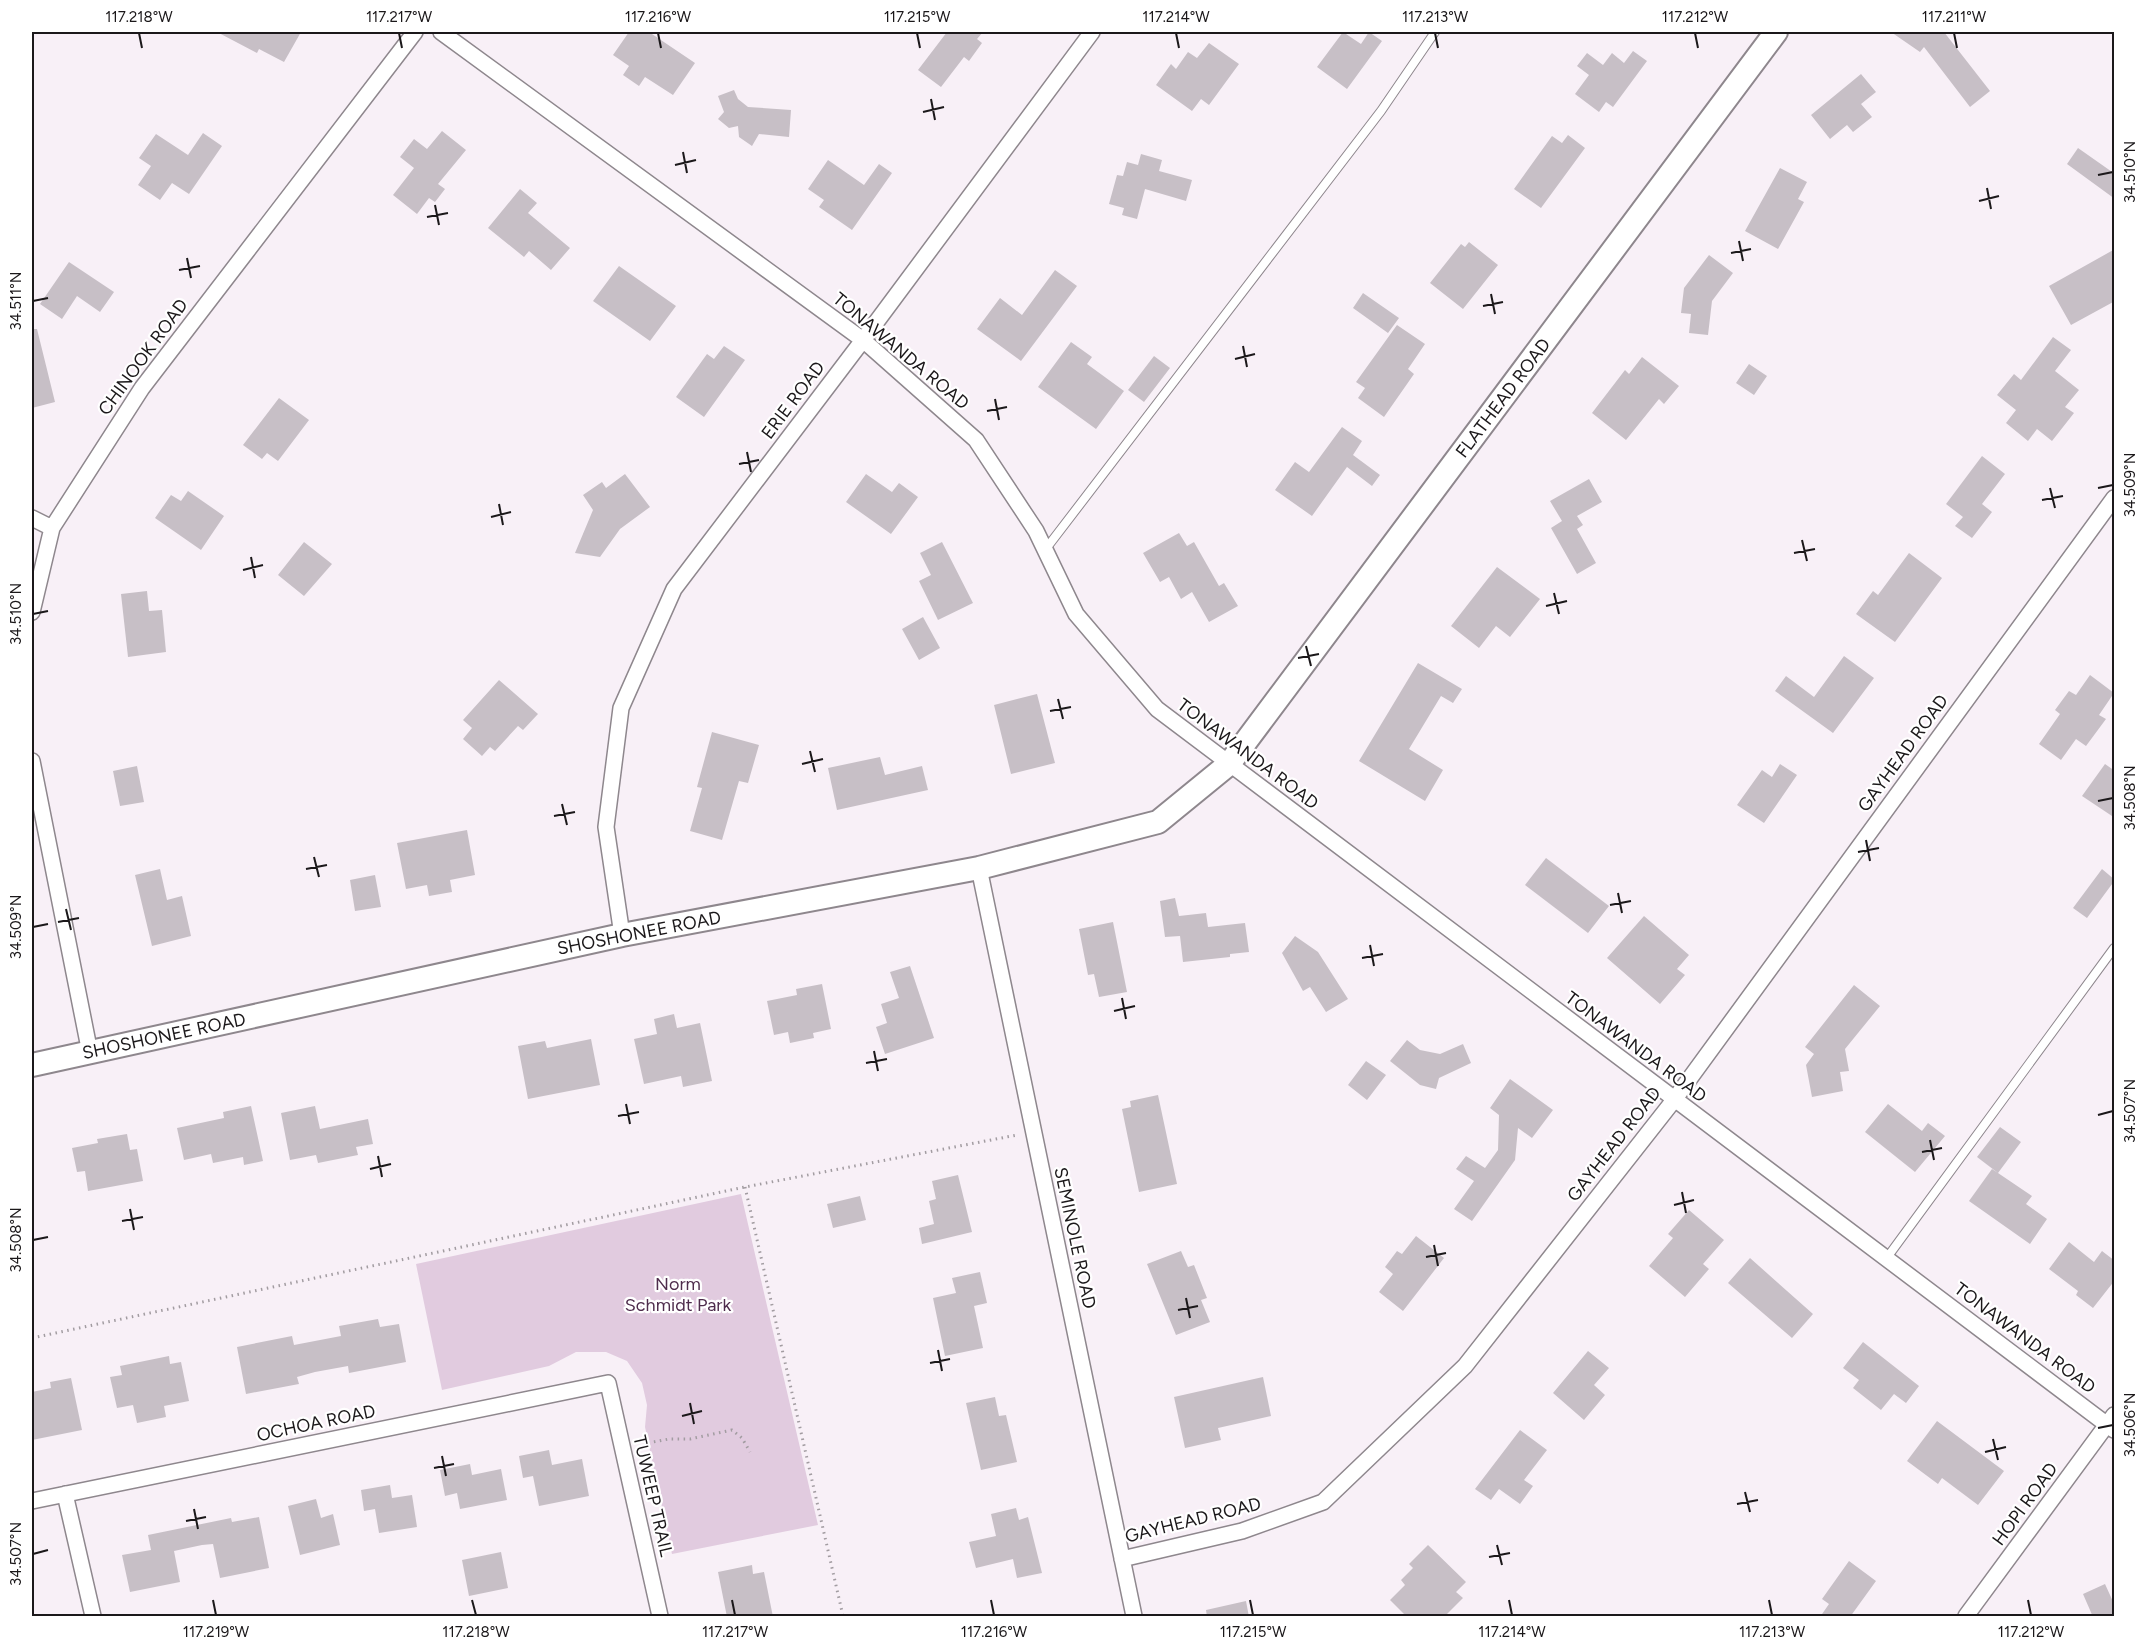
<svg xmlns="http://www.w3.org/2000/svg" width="2146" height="1648" viewBox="0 0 2146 1648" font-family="Figtree,sans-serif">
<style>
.green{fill:#e1cbdf}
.building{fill:#c7bfc6}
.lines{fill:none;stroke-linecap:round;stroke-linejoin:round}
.lane-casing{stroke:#8e878d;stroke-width:10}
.street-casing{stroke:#8e878d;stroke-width:18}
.secondary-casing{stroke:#8e878d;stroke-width:26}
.path{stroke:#a29ca1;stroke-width:3;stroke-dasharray:1.5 4.5;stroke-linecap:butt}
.lane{stroke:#fff;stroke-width:8}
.street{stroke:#fff;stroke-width:15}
.secondary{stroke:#fff;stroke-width:22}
.ticks{fill:none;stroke:#1b181a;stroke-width:2}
.labels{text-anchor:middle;stroke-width:4.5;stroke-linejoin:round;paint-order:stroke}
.street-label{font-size:18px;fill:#1b181a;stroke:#fff}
.park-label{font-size:18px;fill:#4e2c4c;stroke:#fff}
.neatline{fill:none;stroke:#1b181a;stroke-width:2}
.ticks-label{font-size:15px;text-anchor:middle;fill:#1b181a}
</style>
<rect width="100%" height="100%" fill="#f8f0f7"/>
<!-- green -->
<path class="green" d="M741,1194l77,331 -146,29 -27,-127 2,-22 -5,-22 -15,-22 -21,-9h-30l-27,14 -107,24 -26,-126z"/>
<!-- building -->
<path class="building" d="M217,32h84l-17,30 -25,-13 -2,4z
M629,32h20l46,31 -22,32 -28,-18 -6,9 -16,-11 6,-9 -16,-11z
M947,32h36l-6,7 5,4 -13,18 -5,-4 -23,30 -23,-17z
M1343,32l18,12 8,-12 13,9 -35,48 -30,-22z
M1891,32h53l46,59 -20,16 -46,-60 -4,5z
M1209,43l30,21 -30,41 -8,-6 -9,12 -36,-26 15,-21 5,5 12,-17 9,6z
M1633,51l14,10 -34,46 -7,-5 -7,10 -24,-18 14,-19 -12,-9 10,-13 16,12 9,-12 12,10z
M1861,74l15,18 -15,12 11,13 -19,15 -6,-7 -17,14 -19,-24z
M734,90l4,9 10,8 43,3 -2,27 -30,-3 -7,12 -13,-9 -1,-11 -9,2 -11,-9 6,-7 -6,-16z
M442,131l24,19 -28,34 7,5 -10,13 -6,-4 -12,16 -24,-19 21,-27 -14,-11 14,-18 13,10z
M203,133l19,13 -33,48 -17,-11 -12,17 -22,-15 13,-19 -12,-8 17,-24 32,21z
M1568,135l17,13 -44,60 -27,-19 38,-53 10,7z
M2078,148l37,26v25l-48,-35z
M1141,154l21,6 -3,11 33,9 -6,21 -41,-12 -8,30 -15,-4 2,-7 -15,-4 8,-29 6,1 4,-14 11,3z
M828,160l36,25 15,-21 13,9 -40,57 -33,-23 5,-7 -16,-11z
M1780,168l27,14 -9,17 6,3 -26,47 -33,-18z
M520,189l17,14 -9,10 42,35 -19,22 -22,-19 -5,6 -36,-29z
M1469,242l29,23 -35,44 -33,-26 31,-39 4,3z
M2115,249v52l-44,24 -22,-39z
M1709,255l24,18 -21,28 -4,34 -19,-2 2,-19 -10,-1 3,-25z
M69,262l45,30 -14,20 -23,-16 -15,23 -22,-15z
M619,266l57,40 -26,35 -57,-40z
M1055,270l22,16 -56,75 -44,-32 23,-31 22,17z
M1363,293l36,25 -11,15 -35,-25z
M1397,325l28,19 -17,25 6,5 -30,43 -26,-19 7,-10 -9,-6z
M32,329h5l18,73 -23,6z
M2053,337l18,13 -16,21 24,19 -14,17 9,6 -22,28 -15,-12 -9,12 -22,-18 10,-13 -19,-15 17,-21 7,6z
M1071,342l21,15 -5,7 37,27 -28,38 -58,-42z
M724,346l21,14 -41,57 -28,-20 31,-43 7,5z
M1154,356l16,12 -26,34 -16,-12z
M1642,357l37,29 -15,18 -5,-5 -33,41 -34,-27 33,-43 4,4z
M1749,364l18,12 -13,19 -18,-12z
M279,398l30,22 -31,41 -11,-8 -5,6 -19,-14z
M1342,427l20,14 -9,14 27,20 -8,11 -25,-19 -35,49 -37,-26 20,-28 14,10z
M1982,456l23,18 -23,30 10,8 -20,26 -17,-12 8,-9 -17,-13z
M625,474l25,33 -30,22 -20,28 -25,-4 18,-43 -10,-15 19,-13 4,6z
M866,474l26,18 7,-9 19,14 -27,37 -45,-32z
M1589,479l13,23 -25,14 6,9 -6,4 19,34 -19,11 -26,-46 11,-7 -12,-20z
M188,491l36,25 -23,34 -46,-32 16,-23 10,6z
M1179,533l8,13 7,-4 25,44 5,-3 14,23 -29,16 -17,-30 -11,7 -12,-22 -9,5 -17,-29z
M304,542l28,22 -28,32 -26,-21z
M942,542l31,61 -35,17 -19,-39 12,-6 -11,-22z
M1909,553l33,25 -47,64 -39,-28 17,-23 5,4z
M1497,567l43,32 -30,38 -14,-11 -17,22 -28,-22z
M147,591l2,20 13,-1 4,42 -38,5 -7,-63z
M923,617l17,31 -21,12 -17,-31z
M1844,656l30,22 -41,55 -58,-42 11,-15 28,21z
M1418,663l44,26 -9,14 -12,-7 -32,53 34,21 -18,31 -66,-40z
M2090,675l24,18 -15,22 7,4 -20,27 -10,-7 -15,21 -22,-16 21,-30 -5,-4 14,-19 7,4z
M499,680l39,34 -15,16 -5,-4 -23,25 -5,-4 -8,9 -19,-17 9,-11 -9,-8z
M1037,694l18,69 -44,11 -17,-69z
M712,732l47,13 -11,38 -9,-2 -17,59 -32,-9 12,-43 -5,-1z
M880,757l5,18 37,-9 6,24 -91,20 -9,-42z
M1780,764l17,11 -33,48 -27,-18 25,-35 10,7z
M2105,764l10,7v47l-33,-22z
M137,766l7,36 -24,4 -7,-35z
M467,830l8,45 -25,5 2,12 -23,4 -2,-11 -21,4 -9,-46z
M1546,858l63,48 -21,27 -63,-48z
M160,869l7,31 15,-4 9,40 -39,10 -17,-71z
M2102,869l13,11 -28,38 -14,-10z
M375,875l6,32 -26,4 -5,-31z
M1175,898l4,18 27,-3 2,14 37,-4 4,29 -19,2v3l-47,5 -3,-26 -15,1 -5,-36z
M1644,916l45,39 -12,14 8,6 -25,29 -53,-46z
M1113,922l14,70 -28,5 -5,-23 -6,1 -9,-46z
M1295,936l23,16 30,47 -22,13 -16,-25 -7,4 -21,-38z
M910,966l24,72 -49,16 -9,-27 11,-4 -6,-19 18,-6 -9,-26z
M822,984l9,45 -18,4 1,5 -24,5 -2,-11 -14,3 -7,-34 30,-6 -1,-6z
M1854,985l26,21 -35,43 4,22 -9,1 3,19 -31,6 -6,-32 8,-11 -9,-7z
M674,1014l3,14 23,-5 12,58 -29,6 -2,-11 -37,8 -10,-45 23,-5 -3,-15z
M591,1039l9,46 -72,14 -10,-53 27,-5 2,7z
M1407,1040l13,10 20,4 23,-10 8,19 -32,15 -3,11 -16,-4 -30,-24z
M1366,1061l20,14 -19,25 -19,-15z
M1510,1079l43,31 -21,28 -14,-10 -3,32 -43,61 -18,-12 20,-28 -18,-12 10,-13 19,12 13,-18 1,-35 -9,-7z
M1158,1095l19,89 -38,8 -17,-83 9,-2 -1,-6z
M1888,1104l34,27 6,-8 17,13 -30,36 -50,-40z
M251,1106l12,55 -19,4 -1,-8 -30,6 -2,-9 -27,6 -7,-32 47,-10 -1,-6z
M315,1106l5,23 48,-10 5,25 -17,3 2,8 -40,8 -2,-8 -26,5 -9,-47z
M2000,1127l21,15 -23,31 34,23 -6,8 21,15 -17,25 -61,-43 23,-32 6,4 -21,-16z
M127,1134l3,16 7,-1 6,32 -55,10 -3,-20 -8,1 -5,-24 26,-5 -1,-4z
M958,1175l14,57 -50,12 -3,-16 15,-4 -5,-23 7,-2 -4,-18z
M860,1196l6,24 -33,8 -6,-24z
M1689,1210l35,30 -21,24 6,5 -24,28 -36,-31 24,-28 -5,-4z
M1416,1236l28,22 -41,53 -24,-19 14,-18 -8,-7 12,-16 5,3z
M2069,1242l25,20 8,-11 13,10v19l-22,28 -17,-13 2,-4 -29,-22z
M1181,1251l7,16 6,-2 13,33 -6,2 9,22 -34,13 -29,-71z
M1750,1258l63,56 -21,24 -64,-55z
M980,1272l7,31 -13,3 9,42 -38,8 -12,-58 23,-5 -4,-15z
M378,1319l2,8 19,-3 7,38 -57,11 -1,-7 -33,6 -18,5 2,7 -53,10 -9,-47 55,-11 2,9 47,-9 -2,-10z
M1863,1342l56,44 -13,17 -12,-9 -13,16 -28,-22 6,-8 -16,-12z
M1588,1351l21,17 -15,17 11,10 -21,25 -31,-27z
M169,1356l1,8 11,-2 8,39 -25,5 2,11 -29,6 -4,-18 -16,3 -7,-31 12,-2 -2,-9z
M1263,1377l8,39 -53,12 3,12 -36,8 -11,-51z
M71,1378l11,52 -50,10v-48l19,-4 -1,-6z
M995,1397l4,19 7,-1 11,47 -36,8 -15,-67z
M1937,1421l67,50 -26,34 -36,-27 -4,6 -31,-23z
M1520,1430l27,20 -23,30 9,6 -13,18 -21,-15 -8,11 -16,-11z
M549,1450l3,15 30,-6 7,37 -50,10 -6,-30 -10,2 -4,-22z
M470,1464l2,11 29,-6 6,31 -47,9 -3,-16 -12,3 -5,-26z
M390,1485l2,13 20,-3 5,32 -38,6 -4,-24 -11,2 -3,-21z
M316,1499l5,19 12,-4 7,31 -40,10 -12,-49z
M1016,1508l3,12 9,-3 14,56 -25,5 -4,-19 -37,9 -7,-26 27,-6 -5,-22z
M259,1517l10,51 -49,10 -7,-34 -11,1 -28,6 6,31 -50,10 -8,-37 29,-5 -3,-15 83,-17 1,4z
M1428,1545l38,37 -10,10 7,6 -19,19h-37l-17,-17 15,-15 -4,-5 12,-12 -4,-4z
M501,1552l7,36 -39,8 -7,-36z
M1849,1561l27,20 -26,36h-30l9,-13 -7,-5z
M752,1565l1,9 11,-2 9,45h-46l-9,-45z
M2105,1584l10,22v11h-22l-10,-23z
M1246,1601l3,16h-42l-1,-7z"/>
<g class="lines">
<defs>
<path id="lane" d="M1045,550l336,-439 54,-79
M1886,1259l228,-311"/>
<path id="street" d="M441,32l422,308 113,100 60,91 40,83 81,95 957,721
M32,518l20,10
M32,612l20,-84 90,-140 273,-356
M32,761l58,292
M979,868l155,748
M622,935l-16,-108 15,-119 53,-119 189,-249 229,-308
M65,1494l28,122
M32,1501l576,-118 52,233
M1122,1559l120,-28 81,-29 142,-136 209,-266 440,-602
M1966,1616l148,-201"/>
<path id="secondary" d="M32,1065l590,-130 357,-67 179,-46 71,-58 547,-732"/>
</defs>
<!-- lane casing -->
<use href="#lane" class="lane-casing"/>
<!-- street casing -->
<use href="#street" class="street-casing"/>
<!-- secondary casing -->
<use href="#secondary" class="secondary-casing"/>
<!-- path -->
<path class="path" d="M745,1187l98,429
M32,1338l713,-151 272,-52
M648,1443l21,-4h21l42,-9 10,8 8,14"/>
<!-- lane -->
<use href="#lane" class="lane"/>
<!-- street -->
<use href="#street" class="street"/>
<!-- secondary -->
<use href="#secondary" class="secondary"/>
</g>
<!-- ticks -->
<path class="ticks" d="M139,33l3,15M399,33l3,15M658,33l3,15M917,33l3,15M1176,33l3,15M1435,33l3,15M1695,33l3,15M1954,33l3,15M931,99l4,21M923,112l21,-5M683,152l4,21M675,165l21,-5M2098,175l15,-3M1987,188l4,21M1979,201l20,-5M435,205l4,20M427,217l21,-4M1739,241l4,20M1731,253l20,-4M187,258l4,20M179,270l21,-4M1491,294l4,20M33,301l15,-3M1483,306l20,-4M1243,346l4,21M1235,359l20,-5M995,399l4,21M987,411l20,-4M747,452l4,20M739,464l20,-4M2050,488l5,20M2098,488l15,-3M2042,500l21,-4M499,504l4,21M491,517l20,-5M1802,540l5,21M1794,553l21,-4M251,557l4,21M243,570l20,-5M1554,593l5,21M1546,606l21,-5M33,614l15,-3M1306,646l5,20M1298,658l21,-4M1058,699l5,20M1050,711l21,-4M810,751l5,21M802,764l21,-5M2098,801l15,-3M562,804l5,21M554,816l21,-4M1866,840l4,21M1858,852l21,-4M314,857l5,20M306,869l21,-4M1618,893l4,20M1610,905l21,-4M66,909l5,21M58,922l21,-4M33,927l15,-3M1370,945l4,21M1362,958l21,-4M1122,998l4,21M1114,1011l21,-5M874,1051l4,20M866,1063l21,-4M626,1104l4,20M2098,1115l15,-4M618,1116l21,-4M1930,1140l4,20M1922,1152l20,-4M378,1156l4,21M370,1169l21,-5M1682,1192l4,21M1674,1205l20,-5M130,1209l4,21M122,1221l21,-4M33,1240l15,-3M1434,1245l4,21M1426,1257l20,-4M1186,1298l4,20M1178,1310l20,-4M938,1350l4,21M930,1363l20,-4M690,1403l4,21M682,1416l20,-5M2098,1428l15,-3M1993,1439l5,21M1985,1452l21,-5M442,1456l4,20M434,1468l20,-4M1745,1492l5,20M1737,1504l21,-4M194,1509l4,20M186,1521l20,-4M1497,1545l5,20M33,1554l15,-4M1489,1557l21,-4M213,1600l3,15M472,1600l4,15M732,1600l3,15M991,1600l3,15M1250,1600l3,15M1509,1600l3,15M1769,1600l3,15M2028,1600l3,15"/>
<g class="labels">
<!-- street labels -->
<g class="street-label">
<text transform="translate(901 351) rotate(40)" y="6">TONAWANDA ROAD</text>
<text transform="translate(143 357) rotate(-54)" y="6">CHINOOK ROAD</text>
<text transform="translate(1503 398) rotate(-53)" y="6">FLATHEAD ROAD</text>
<text transform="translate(793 400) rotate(-53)" y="6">ERIE ROAD</text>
<text transform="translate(1903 753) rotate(-54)" y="6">GAYHEAD ROAD</text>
<text transform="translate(1248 754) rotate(37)" y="6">TONAWANDA ROAD</text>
<text transform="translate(639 933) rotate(-11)" y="6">SHOSHONEE ROAD</text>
<text transform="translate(164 1036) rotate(-12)" y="6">SHOSHONEE ROAD</text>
<text transform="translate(1636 1047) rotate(37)" y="6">TONAWANDA ROAD</text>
<text transform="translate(1614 1144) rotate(-52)" y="6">GAYHEAD ROAD</text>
<text transform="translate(1075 1238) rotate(78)" y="6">SEMINOLE ROAD</text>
<text transform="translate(2025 1338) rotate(37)" y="6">TONAWANDA ROAD</text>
<text transform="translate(316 1423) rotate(-12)" y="6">OCHOA ROAD</text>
<text transform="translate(653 1496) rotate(77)" y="6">TUWEEP TRAIL</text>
<text transform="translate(2025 1504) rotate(-54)" y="6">HOPI ROAD</text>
<text transform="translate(1193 1520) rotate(-14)" y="6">GAYHEAD ROAD</text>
</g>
<!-- park labels -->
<g class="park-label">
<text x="678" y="1290">Norm<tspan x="678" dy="21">Schmidt Park</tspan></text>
</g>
</g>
<!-- border -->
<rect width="2146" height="1648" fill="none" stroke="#ffffff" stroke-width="66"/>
<rect x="33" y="33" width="2080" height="1582" class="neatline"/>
<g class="ticks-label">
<text x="139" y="22">117.218°W</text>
<text x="399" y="22">117.217°W</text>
<text x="658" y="22">117.216°W</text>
<text x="917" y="22">117.215°W</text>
<text x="1176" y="22">117.214°W</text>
<text x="1435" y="22">117.213°W</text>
<text x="1695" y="22">117.212°W</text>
<text x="1954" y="22">117.211°W</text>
<text transform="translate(2130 172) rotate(-90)" y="5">34.510°N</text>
<text transform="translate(16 301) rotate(-90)" y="5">34.511°N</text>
<text transform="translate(2130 485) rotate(-90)" y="5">34.509°N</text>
<text transform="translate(16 614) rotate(-90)" y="5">34.510°N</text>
<text transform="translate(2130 798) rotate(-90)" y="5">34.508°N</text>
<text transform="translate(16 927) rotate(-90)" y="5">34.509°N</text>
<text transform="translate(2130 1111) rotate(-90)" y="5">34.507°N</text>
<text transform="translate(16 1240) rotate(-90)" y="5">34.508°N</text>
<text transform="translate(2130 1425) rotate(-90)" y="5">34.506°N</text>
<text transform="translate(16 1554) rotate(-90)" y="5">34.507°N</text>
<text x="216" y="1637">117.219°W</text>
<text x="476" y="1637">117.218°W</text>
<text x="735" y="1637">117.217°W</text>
<text x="994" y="1637">117.216°W</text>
<text x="1253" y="1637">117.215°W</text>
<text x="1512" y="1637">117.214°W</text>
<text x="1772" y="1637">117.213°W</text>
<text x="2031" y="1637">117.212°W</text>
</g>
</svg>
